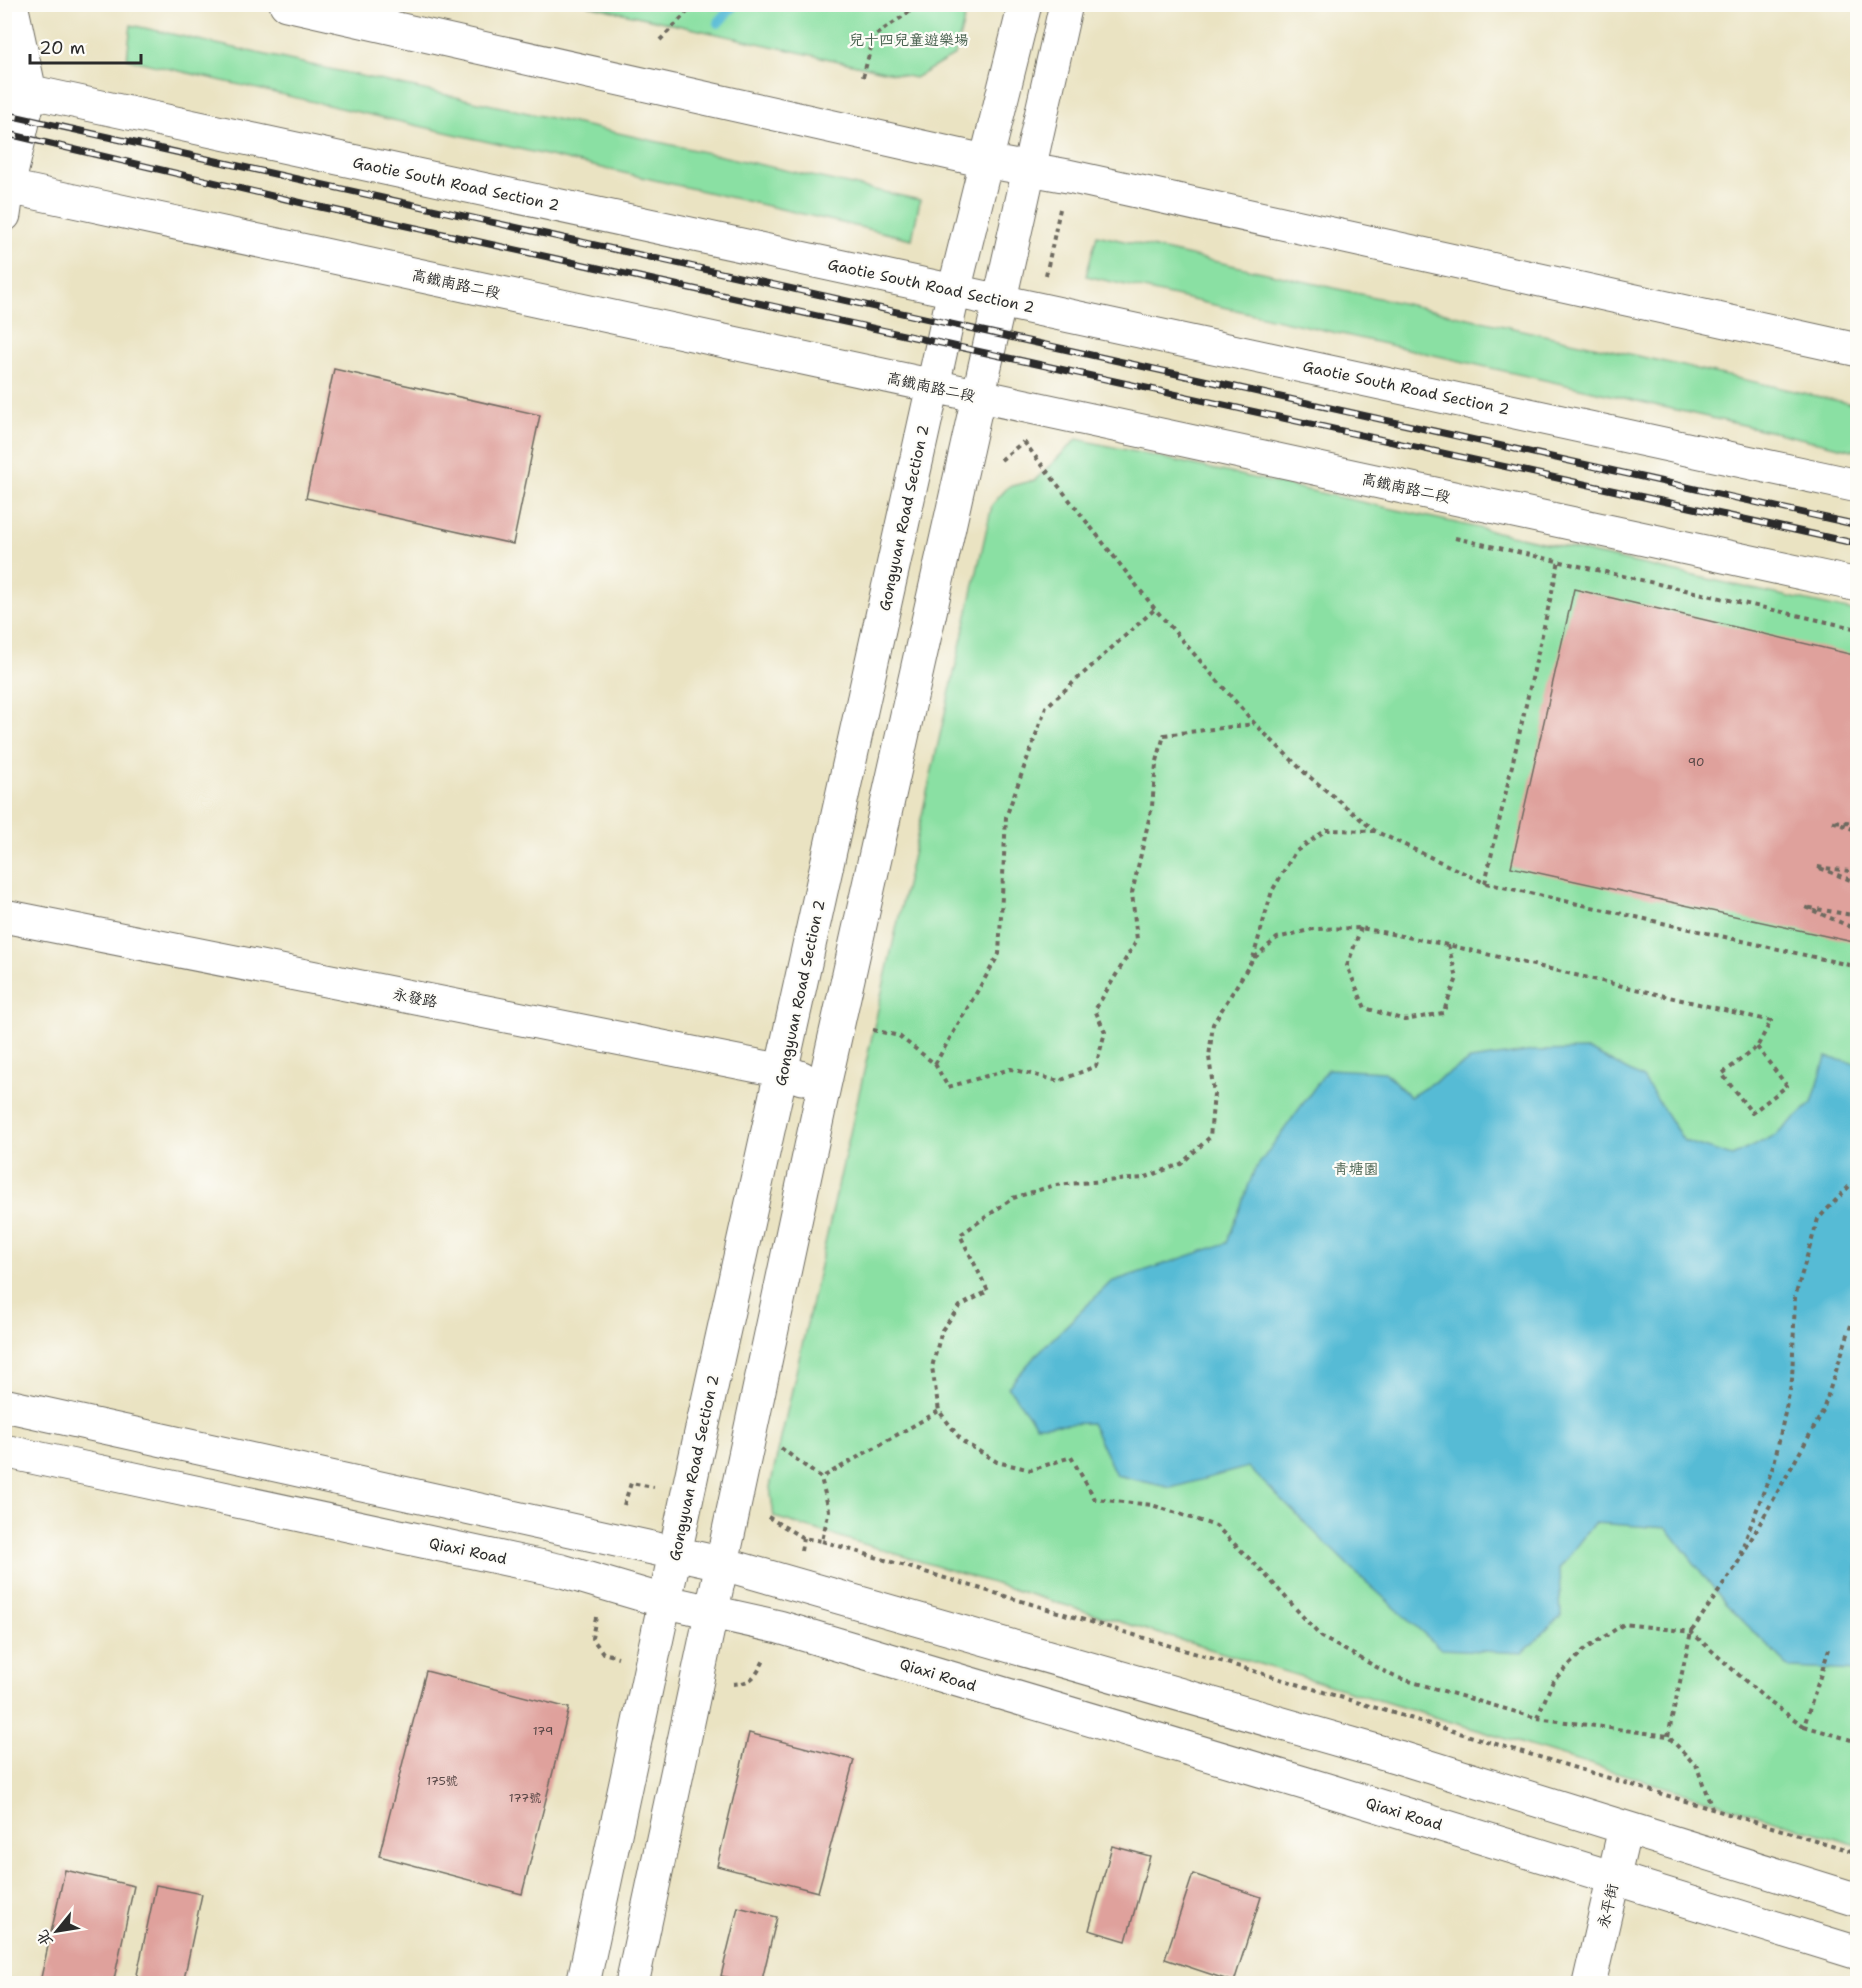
<svg xmlns="http://www.w3.org/2000/svg" width="1862" height="1988" viewBox="0 0 1862 1988" font-family="'Shantell Sans','LXGW WenKai TC',sans-serif">
<style>
.green{fill:#8ae0a3;stroke:#5a8667;stroke-width:1.5}
.water{fill:#57bbd5;stroke:#417380;stroke-width:1.5}
.lines{fill:none;stroke-linecap:round;stroke-linejoin:round}
.stream{stroke:#57bbd5;stroke-width:10}
.building{fill:#dfa19c}
.minor-casing{stroke:#6e6b60;stroke-width:35}
.path{stroke:#6e6b60;stroke-width:4;stroke-dasharray:4.5 4.5;stroke-linecap:butt}
.minor{stroke:#fff;stroke-width:33}
.rail-casing{stroke:#2b2b2b;stroke-width:7}
.rail{stroke:#fdfcf7;stroke-width:4.5;stroke-dasharray:14;stroke-linecap:butt}
.labels{text-anchor:middle;stroke-width:4.5;stroke-linejoin:round;paint-order:stroke}
.number-label{font-size:12px;fill:#584847}
.park-label{font-size:15px;fill:#48614f;stroke:#fdfcf7}
.street-label{font-size:15px;fill:#2b2b2b;stroke:#fdfcf7}
</style>
<rect width="100%" height="100%" fill="#fdfcf7"/>
<filter id="ink" filterUnits="userSpaceOnUse"><feTurbulence type="fractalNoise" baseFrequency=".0167" numOctaves="2"/><feDisplacementMap in="SourceGraphic" scale="12" xChannelSelector="R" yChannelSelector="G"/><feConvolveMatrix kernelMatrix="1 2 1 2 8 2 1 2 1" color-interpolation-filters="sRGB"/></filter>
<filter id="wash" filterUnits="userSpaceOnUse"><feTurbulence type="fractalNoise" baseFrequency=".008" numOctaves="4" result="noise"/><feDisplacementMap in="SourceGraphic" scale="24" xChannelSelector="R" yChannelSelector="G"/><feGaussianBlur stdDeviation="1.35" result="paint"/><feColorMatrix in="noise" values="0 0 0 0 0 0 0 0 0 0 0 0 0 0 0 0 0 1.4 0 .05"/><feComposite in="paint" operator="in"/></filter>
<g filter="url(#wash)">
<rect width="100%" height="100%" fill="#eae3c2"/>
<!-- green -->
<path class="green" d="M587,5l381,-1v1l-13,50 -40,23z
M131,25l789,175 -8,39 -785,-180z
M1097,235l760,170v46l-771,-175z
M1077,439l780,173v1233l-1083,-328 -4,-30 222,-982 16,-18 27,-7z"/>
<!-- water -->
<path class="water" d="M1589,1050l54,28 41,63 48,15 44,-21 36,-32 14,-46 31,7v607l-67,-3 -65,-65 -58,-75 -73,-5 -35,46 2,47 -38,37 -82,-4 -86,-77 -107,-105 -77,21 -55,-13 -25,-52 -55,2 -28,-38 29,-33 74,-72 116,-39 27,-72 74,-102 57,3 25,25 60,-37 63,-9z"/>
<g class="lines">
<!-- stream -->
<path class="stream" d="M718,23l17,-19"/>
</g>
<g id="blocks">
<!-- building -->
<path class="building" d="M334,369l206,46 -27,129 -207,-46z
M1574,589l284,67v287l-347,-76z
M426,1671l143,37 -47,186 -143,-38z
M749,1733l105,27 -36,132 -101,-26z
M1112,1846l38,10 -24,85 -37,-11z
M65,1870l69,16 -21,98 -73,-2z
M1193,1874l68,23 -27,85 -69,-23z
M156,1885l46,9 -19,90h-48z
M738,1907l39,10 -16,67 -40,-8z"/>
</g>
</g>
<g filter="url(#ink)">
<use href="#blocks" fill-opacity="0" stroke="#6e6b60" stroke-width="1.5"/>
<g class="lines">
<defs>
<path id="minor" d="M286,4l699,157 83,15 790,174
M4,86l1854,400
M4,186l1854,399
M4,215l4,-28 22,-95 -19,-88
M4,916l779,155 19,7
M4,1405l716,158 678,194 460,143
M4,1451l558,120 105,31 112,25 545,162 534,164
M583,1984l110,-515 261,-1178 71,-287
M632,1984l192,-898 242,-1082
M1589,1984l36,-156"/>
</defs>
<!-- minor casing -->
<use href="#minor" class="minor-casing"/>
<!-- path -->
<path class="path" d="M660,40l35,-36
M863,77l11,-41 47,-32
M1046,275l14,-66
M1024,442l131,167 100,115 50,49 70,58 110,52 373,84
M1001,460l22,-18
M1455,538l403,91
M1858,823l-26,-2 26,10
M1858,872l-41,-5 41,16
M1485,883l74,-322
M1858,916l-53,-9 53,23
M1361,928l-14,38 18,42 40,12 38,-7 14,-35 -9,-33
M1253,958l19,-67 23,-39 31,-22 49,1
M873,1030l26,6 36,28 64,-110 7,-137 40,-110 109,-98
M1757,1047l30,39 -35,27 -30,-39 35,-27 14,-26 -323,-76 -87,-17 -48,1 -36,9 -24,21 -40,65 -4,33 5,37 -4,43 -29,27 -38,14 -88,7 -42,13 -53,37 28,56 -28,15 -18,24 -10,37 7,44 23,30 35,21 34,8 40,-13 24,42 57,6 64,21 47,46 58,65 74,40 142,41 16,-37 31,-31 40,-26 67,8 77,69 36,25 25,-77
M935,1064l13,23 63,-18 48,12 37,-15 9,-34 -10,-22 42,-70 -5,-47 20,-87 4,-41 8,-30 90,-11
M781,1448l40,30 118,-67
M624,1505l7,-22 23,4
M768,1517l35,21 19,3 7,-31 -8,-32
M822,1541l1036,312
M801,1551l2,-13
M1740,1554l34,-90 18,-84 3,-83 23,-78 40,-42
M596,1617l-4,21 11,15 15,4
M733,1684c19,-1 23,-8 31,-24
M1537,1718l131,18 29,31 15,42
M1804,1726l54,16
M1668,1736l23,-104 45,-66 86,-153 36,-109"/>
<!-- minor -->
<use href="#minor" class="minor"/>
<defs>
<path id="rail" d="M4,114l1854,411
M4,133l307,72 1547,339"/>
</defs>
<!-- rail casing -->
<use href="#rail" class="rail-casing"/>
<!-- rail -->
<use href="#rail" class="rail"/>
</g>
</g>
<g class="labels">
<!-- number labels -->
<g class="number-label">
<text x="1696" y="766">90</text>
<text x="543" y="1735">179</text>
<text x="442" y="1785">175號</text>
<text x="525" y="1802">177號</text>
</g>
<!-- park labels -->
<g class="park-label">
<text x="909" y="45">兒十四兒童遊樂場</text>
<text x="1356" y="1174">青塘園</text>
</g>
<!-- street labels -->
<g class="street-label">
<text transform="translate(456 184) rotate(12)" y="5">Gaotie South Road Section 2</text>
<text transform="translate(456 284) rotate(12)" y="5">高鐵南路二段</text>
<text transform="translate(931 286) rotate(12)" y="5">Gaotie South Road Section 2</text>
<text transform="translate(931 387) rotate(12)" y="5">高鐵南路二段</text>
<text transform="translate(1406 388) rotate(12)" y="5">Gaotie South Road Section 2</text>
<text transform="translate(1406 488) rotate(12)" y="5">高鐵南路二段</text>
<text transform="translate(904 518) rotate(-78)" y="5">Gongyuan Road Section 2</text>
<text transform="translate(800 993) rotate(-78)" y="5">Gongyuan Road Section 2</text>
<text transform="translate(415 998) rotate(11)" y="5">永發路</text>
<text transform="translate(694 1468) rotate(-78)" y="5">Gongyuan Road Section 2</text>
<text transform="translate(468 1551) rotate(12)" y="5">Qiaxi Road</text>
<text transform="translate(938 1675) rotate(17)" y="5">Qiaxi Road</text>
<text transform="translate(1404 1814) rotate(17)" y="5">Qiaxi Road</text>
<text transform="translate(1608 1906) rotate(-77)" y="5">永平街</text>
</g>
</g>
<!-- margin -->
<rect width="1862" height="1988" fill="none" stroke="#fdfcf7" stroke-width="24"/>
<!-- north arrow -->
<g transform="translate(57 1931) rotate(240)" stroke="#fdfcf7" stroke-width="4.5" paint-order="stroke">
<path d="M0-4.5L10 22L0 15L-10 22Z" fill="#2b2b2b"/>
<text y="-9" font-size="16" font-weight="bold" text-anchor="middle" fill="#2b2b2b">北</text>
</g>
<!-- scale -->
<path d="M30 54v9h111v-9" fill="none" stroke="#2b2b2b" stroke-width="3"/>
<text x="39" y="54" font-size="18" fill="#2b2b2b" stroke="#fdfcf7" stroke-width="4.5" paint-order="stroke">20 m</text>
</svg>
